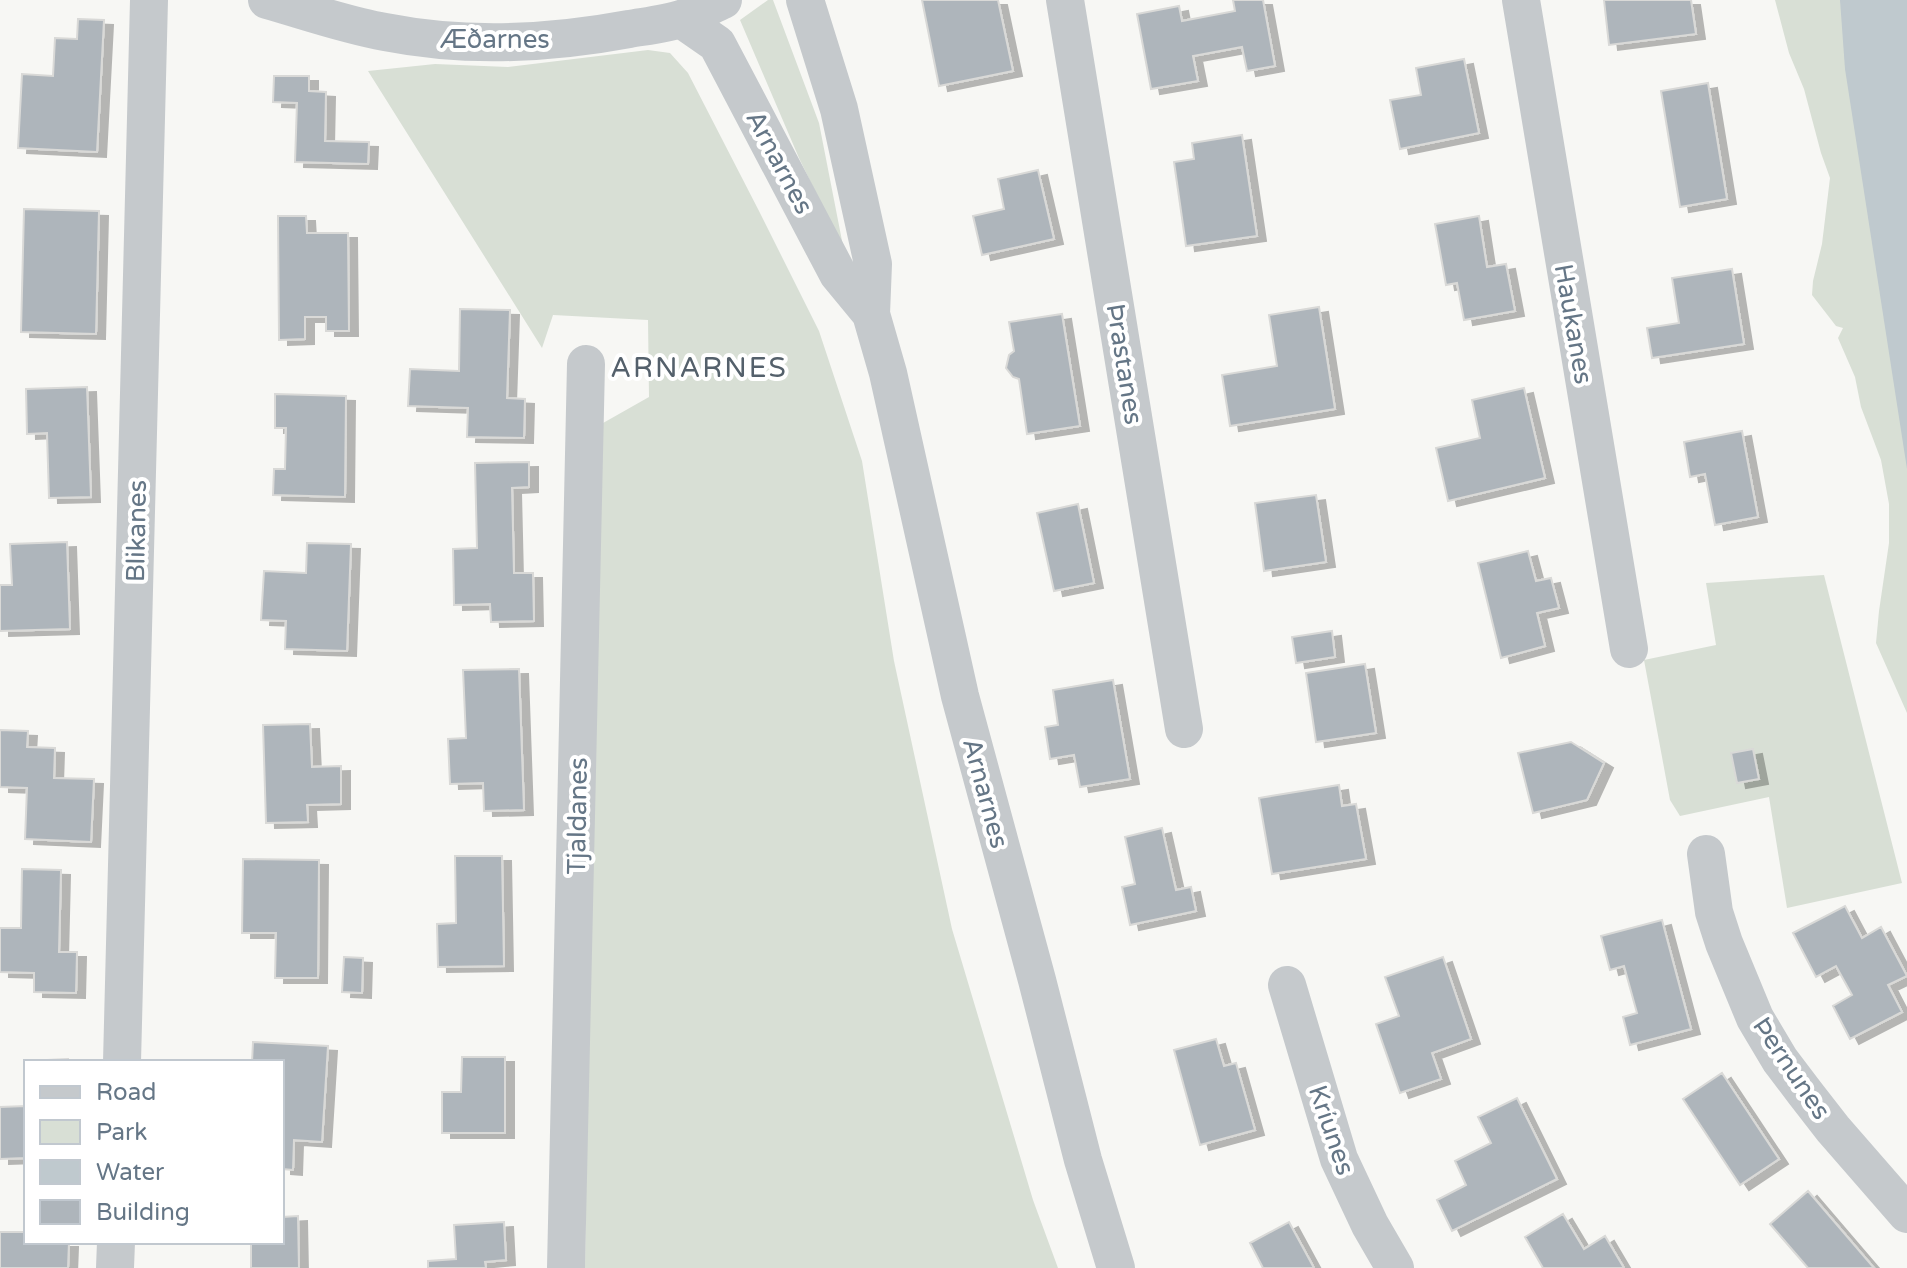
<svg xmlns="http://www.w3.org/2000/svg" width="1907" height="1268" viewBox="0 0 1907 1268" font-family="'Varela Round',sans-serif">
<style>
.green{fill:#d8dfd5}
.water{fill:#bfc9ce}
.building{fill:#aeb5bb;stroke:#d9d9d7;stroke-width:2;filter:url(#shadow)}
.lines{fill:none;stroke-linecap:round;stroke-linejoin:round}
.minor{stroke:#c5c9cc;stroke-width:38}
.labels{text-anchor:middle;stroke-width:8;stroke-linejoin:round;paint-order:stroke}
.street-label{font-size:26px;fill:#657686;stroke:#fff}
.neighbourhood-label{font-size:28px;letter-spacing:2px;fill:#54606b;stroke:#fff}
</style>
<defs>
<filter id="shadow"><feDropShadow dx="9" dy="5" stdDeviation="0" flood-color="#0004"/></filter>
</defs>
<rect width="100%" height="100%" fill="#f7f7f4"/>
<!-- green -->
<path class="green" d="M768,0h5l46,123 25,128 -45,-93 -59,-138z
M1775,0h132v713l-31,-70 3,-32 10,-68v-39l-8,-44 -20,-53 -6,-30 -17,-39 5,-10 -7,-2 -24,-31 1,-14 9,-37 8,-66 -9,-25 -17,-64 -15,-36z
M648,50l22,3 18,20 71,138 60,120 43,130 32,200 58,268 81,271 25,68h-473l11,-841 53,-30 -1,-77 -95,-5 -11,33 -174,-277 67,-7 73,3z
M1824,575l78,308 -115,25 -18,-111 -89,19 -10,-16 -26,-140 72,-15 -10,-62z"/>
<!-- water -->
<path class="water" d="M1840,0h67v469l-62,-400z"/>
<!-- building -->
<path class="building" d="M922,0h76l15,71 -74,15z
M1233,0h30l12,66 -28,5 -5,-24 -49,9 5,25 -47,8 -14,-75 42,-8 3,15 53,-10z
M1604,0h87l5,34 -87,11z
M78,19l26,1 -7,132 -79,-4 4,-74 31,2 2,-38 22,1z
M1464,59l15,74 -79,16 -10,-49 31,-5 -5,-27z
M274,76h35v15l17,1 -1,49 44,1 -1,22 -73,-2 2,-59 -24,-1z
M1708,83l19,116 -47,8 -19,-116z
M1242,135l15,101 -71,10 -12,-84 20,-3 -2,-16z
M1038,170l16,69 -72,16 -9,-39 31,-7 -6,-30z
M24,209l75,2 -3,123 -75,-2z
M278,216h28l1,17h41l1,98h-23v-14h-21v22l-26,1z
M1479,216l8,51 19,-3 9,47 -51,9 -7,-37 -11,2 -11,-61z
M1732,269l12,75 -92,14 -5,-30 32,-5 -7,-45z
M1319,307l16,102 -105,17 -8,-51 55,-9 -8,-51z
M460,309l50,1 -3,88 18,1 -1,39 -57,-1 1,-29 -60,-2 2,-37 49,2z
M1062,314l18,112 -53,8 -8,-55 -6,-2 -7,-9 3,-13 5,-4 -5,-29z
M87,387l4,110 -42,1 -2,-65 -20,1 -1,-45z
M1524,388l21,90 -97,23 -12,-53 44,-10 -8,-38z
M275,394l71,2 -1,101 -72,-2 1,-26h11l1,-41h-11z
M1742,431l16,86 -43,8 -10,-51 -15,3 -6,-35z
M529,462v25l-17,1 2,85h19l1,48 -43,1 -1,-18 -36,1 -1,-56 24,-1 -2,-85z
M1316,495l10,67 -62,9 -9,-68z
M1078,504l16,79 -40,8 -17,-78z
M67,542l3,87 -70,2v-46h12l-2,-41z
M307,543l44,1 -4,107 -62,-2 1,-28 -25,-1 3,-49 42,2z
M1528,551l8,30 15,-3 8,30 -22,5 8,33 -44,12 -23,-95z
M1332,631l3,26 -39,6 -4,-26z
M1365,664l11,69 -60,9 -10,-69z
M519,669l5,141 -40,1 -1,-28 -33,1 -2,-45 18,-1 -3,-68z
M1113,680l17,99 -50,8 -6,-32 -24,4 -5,-32 13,-2 -5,-35z
M310,724l2,43 29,-1v38l-34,1 1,17 -42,1 -3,-98z
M0,730l28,1 -1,16 28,1 -1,30 40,1 -3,63 -66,-3 2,-51 -27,-1z
M1571,742l33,21 -17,37 -54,13 -15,-60z
M1753,749l6,30 -22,4 -6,-30z
M1339,785l3,21 14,-2 10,55 -94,15 -13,-76z
M1162,828l14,62 15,-3 5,24 -66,14 -8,-38 13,-3 -10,-47z
M455,856h47l2,110 -66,1 -1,-43 19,-1z
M243,859l76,1 -1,118h-43l1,-45h-34z
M22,869l39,1 -2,82h18l-1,41 -42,-1v-19l-34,-1v-44h21z
M1845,906l17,32 19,-11 26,49 -19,9 14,27 -52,27 -17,-33 19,-11 -16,-29 -20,11 -23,-44z
M1662,920l29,109 -61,16 -7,-28 14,-4 -13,-47 -14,4 -9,-34z
M344,957l19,1 -1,35 -20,-1z
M1443,957l28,82 -39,14 9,26 -41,14 -24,-69 23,-8 -14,-39z
M1216,1039l8,27 12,-3 19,67 -55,15 -26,-95z
M253,1042l75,4 -6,96 -28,-2 -1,30 -11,-1v-107h-30z
M462,1057h43v76h-63v-41h19z
M68,1059v3h-42v13l-1,-14z
M1722,1073l57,86 -39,26 -57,-86z
M1517,1098l40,81 -105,52 -15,-31 29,-15 -11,-24 36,-18 -13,-26z
M26,1106v52l-26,1v-52z
M1808,1191l66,77h-66l-38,-44z
M1563,1214l21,35 21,-13 19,32h-81l-18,-31z
M298,1216l1,52h-48v-26h31v-25z
M504,1222l2,38 -21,2 1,6h-58v-7l28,-2 -2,-34z
M1289,1222l25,46h-51l-13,-25z
M0,1232h26v10h43l-1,26h-68z"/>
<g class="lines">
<!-- minor -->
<path class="minor" d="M267,0c39,11 78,25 118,32 81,16 164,12 244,-3 18,-3 38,-5 55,-11 13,-5 26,-12 39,-18
M805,0l34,109 34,155 -2,50 17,59 72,323 77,284 46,180 33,108
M1065,0l119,729
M1521,0l108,649
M681,19l36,25 121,230 33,40
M1706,854l8,58 10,31 31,75 25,42 25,33 28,36 74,85
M1287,985l52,174 31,66 25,43
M122,1062l27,-1062
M115,1268l1,-26
M566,1268l20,-904"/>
</g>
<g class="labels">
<!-- street labels -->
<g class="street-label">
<text x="495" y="48">Æðarnes</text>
<text transform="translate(780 162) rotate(62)" y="9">Arnarnes</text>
<text transform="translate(1574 324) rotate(80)" y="9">Haukanes</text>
<text transform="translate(1125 364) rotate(81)" y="9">Þrastanes</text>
<text transform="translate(136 531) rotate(-89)" y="9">Blikanes</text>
<text transform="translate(986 793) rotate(75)" y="9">Arnarnes</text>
<text transform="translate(577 816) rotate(-89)" y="9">Tjaldanes</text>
<text transform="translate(1792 1068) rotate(56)" y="9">Þernunes</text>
<text transform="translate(1332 1130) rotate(71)" y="9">Kríunes</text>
</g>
<!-- neighbourhood labels -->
<g class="neighbourhood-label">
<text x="699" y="377">ARNARNES</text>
</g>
</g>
<!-- legend -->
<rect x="24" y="1060" width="260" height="184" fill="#ffffff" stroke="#c1c8cf" stroke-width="2"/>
<rect x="40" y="1086" width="40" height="12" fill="#c5c9cc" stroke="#c1c8cf" stroke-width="2"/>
<text x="96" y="1100" font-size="24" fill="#657686">Road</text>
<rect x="40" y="1120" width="40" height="24" fill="#d8dfd5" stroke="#c1c8cf" stroke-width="2"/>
<text x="96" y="1140" font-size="24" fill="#657686">Park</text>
<rect x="40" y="1160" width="40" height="24" fill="#bfc9ce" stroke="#c1c8cf" stroke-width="2"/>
<text x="96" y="1180" font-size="24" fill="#657686">Water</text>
<rect x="40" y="1200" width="40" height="24" fill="#aeb5bb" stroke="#c1c8cf" stroke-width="2"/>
<text x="96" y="1220" font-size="24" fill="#657686">Building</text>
</svg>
